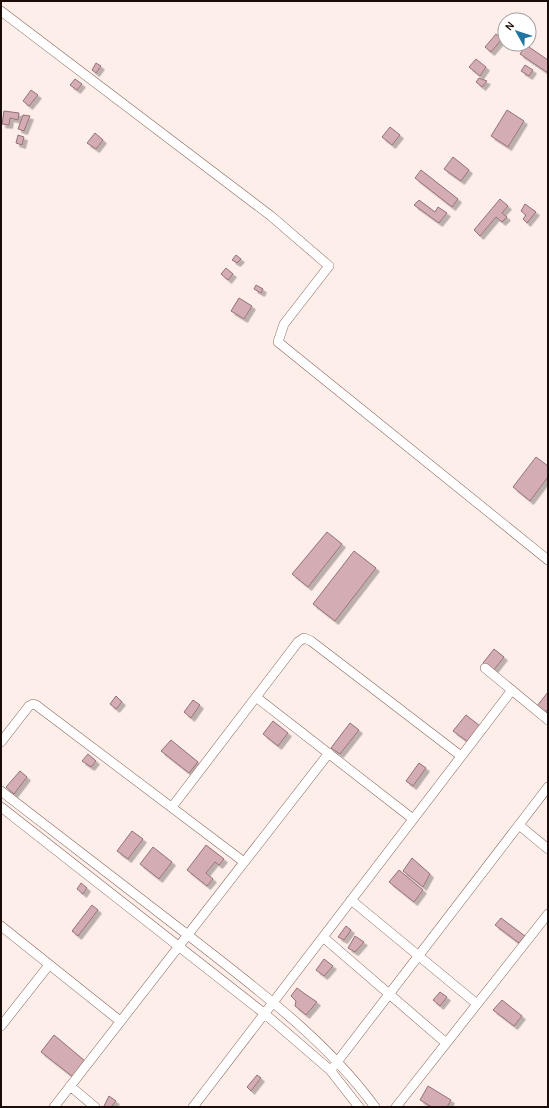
<svg xmlns="http://www.w3.org/2000/svg" width="549" height="1108" viewBox="0 0 549 1108" font-family="'Alegreya Sans',sans-serif">
<style>
.building{fill:#d4acb3;stroke:#957077;filter:url(#shadow)}
.lines{fill:none;stroke-linecap:round;stroke-linejoin:round}
.street-casing{stroke:#87645a;stroke-width:10}
.street{stroke:#fff;stroke-width:9}
</style>
<defs>
<filter id="shadow"><feDropShadow dx="3.5" dy="3.5" stdDeviation="0" flood-color="#0004"/></filter>
</defs>
<rect width="100%" height="100%" fill="#feeee9"/>
<!-- building -->
<path class="building" d="M496,34l6,5 -11,13 -6,-5z
M526,45l22,15v13l-28,-19z
M476,59l10,8 -6,9 -11,-9z
M96,63l5,3 -5,7 -4,-3z
M525,65l8,5 -4,6 -8,-5z
M479,78l8,3 -5,6 -6,-5z
M75,79l7,5 -5,6 -7,-5z
M31,90l7,5 -9,11 -6,-5z
M507,110l17,11 -16,26 -17,-11z
M4,111l15,2 -1,7 -8,-2 -1,7 -7,-1z
M23,115l7,1 -6,15 -6,-2z
M390,127l10,8 -8,10 -10,-8z
M95,133l8,7 -7,9 -9,-6z
M18,135l6,2 -2,8 -6,-2z
M453,157l16,13 -8,11 -17,-12z
M421,170l37,29 -6,8 -37,-29z
M500,199l8,7 -6,7 5,4 -5,5 -6,-5 -16,19 -6,-6z
M419,200l16,12 3,-5 9,6 -8,10 -25,-18z
M525,204l11,8 -9,11 -4,-4 3,-4 -5,-4z
M236,255l5,4 -4,4 -5,-3z
M226,268l7,6 -5,6 -7,-6z
M256,285l7,4 -2,4 -7,-4z
M239,298l13,8 -8,13 -13,-8z
M536,457l12,9v11l-18,24 -17,-14z
M327,532l15,12 -34,43 -16,-13z
M354,551l22,17 -41,53 -22,-17z
M494,649l10,8 -11,14 -10,-8z
M548,692v17l-3,3 -8,-6z
M116,696l6,6 -6,7 -6,-5z
M193,700l7,5 -9,13 -7,-6z
M466,715l14,11 -12,16 -15,-11z
M273,721l15,12 -10,13 -15,-12z
M350,723l9,7 -19,24 -9,-6z
M171,740l27,22 -9,11 -28,-22z
M88,754l8,7 -5,6 -9,-6z
M419,763l7,5 -13,18 -7,-5z
M20,771l7,6 -13,17 -8,-7z
M132,831l11,8 -15,20 -11,-8z
M206,845l18,14 -5,6 -4,-3 -9,11 7,6 -6,7 -20,-16z
M153,847l19,15 -13,17 -19,-15z
M412,858l18,16 -7,13 -20,-16z
M399,870l24,20 -9,12 -25,-20z
M81,883l6,5 -4,6 -6,-5z
M92,905l6,5 -20,26 -6,-5z
M501,918l24,18 -6,7 -24,-18z
M346,926l5,4 -7,10 -6,-3z
M355,936l9,6 -9,10 -7,-4z
M324,959l9,7 -9,10 -8,-6z
M297,988l8,6 12,8 -11,13 -11,-9 1,-5 -5,-5z
M440,992l7,5 -7,9 -7,-6z
M502,1000l20,16 -8,10 -21,-16z
M54,1035l31,26 -12,16 -32,-25z
M257,1075l4,3 -10,13 -4,-4z
M428,1086l23,14 -4,7h-15l-12,-7z
M109,1096l7,5 -5,6h-6l-1,-1z"/>
<g class="lines">
<defs>
<path id="street" d="M1,11l270,205 58,50 -45,58 -6,18 270,218
M485,668l63,52
M256,697l157,122
M1,742l28,-36 4,-2 3,1 208,157
M1,791c64,49 128,99 192,148 65,51 133,101 182,168
M1,807l264,207 65,56 29,37
M172,807l126,-165 6,-4 7,3 150,115
M519,825l29,24
M351,900l126,104
M1,926l119,95
M323,937l123,106
M1,1026l48,-61
M334,1066l214,-279
M70,1086l25,21
M54,1107l275,-354
M193,1107l319,-417
M396,1107l152,-193"/>
</defs>
<!-- street casing -->
<use href="#street" class="street-casing"/>
<!-- street -->
<use href="#street" class="street"/>
</g>
<!-- border -->
<rect width="549" height="1108" fill="none" stroke="#1a0d09" stroke-width="4"/>
<!-- north arrow -->
<g transform="translate(517 32) rotate(309)"><circle r="19" fill="#ffffff" stroke="#a39e9d"/>
<path d="M0-3L7 15L0 10L-7 15Z" fill="#2175a5"/>
<text y="-6" font-size="11" font-weight="bold" text-anchor="middle" fill="#1a0d09">N</text>
</g>
</svg>
